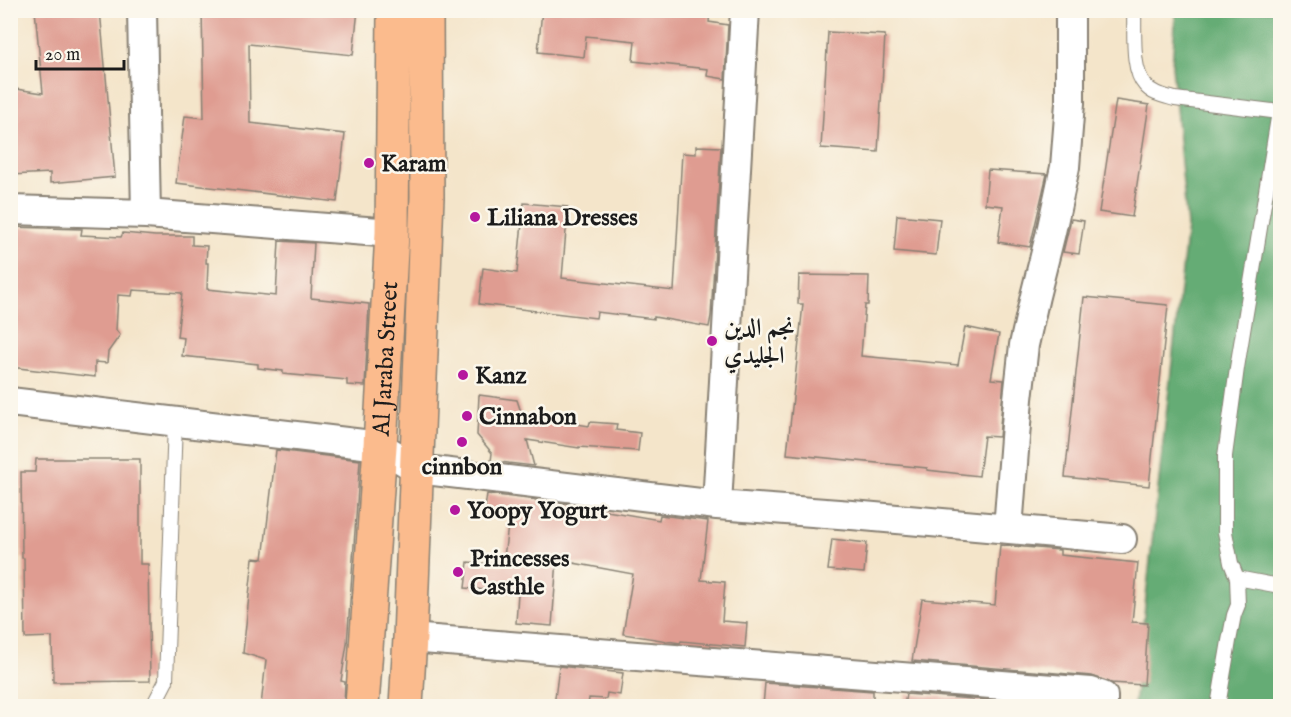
<svg xmlns="http://www.w3.org/2000/svg" width="1291" height="717" viewBox="0 0 1291 717" font-family="'IM FELL English',Amiri,serif">
<style>
.forest{fill:#65ac74;stroke:#406448;stroke-width:1.5}
.building{fill:#df9c91}
.lines{fill:none;stroke-linecap:round;stroke-linejoin:round}
.lane-casing{stroke:#888073;stroke-width:16}
.street-casing{stroke:#888073;stroke-width:32}
.primary-casing{stroke:#888073;stroke-width:36}
.lane{stroke:#fff;stroke-width:14}
.street{stroke:#fff;stroke-width:28}
.primary{stroke:#fbbb8d;stroke-width:33}
.poi-dot{fill:#b5179e;stroke:#fbf7ec;stroke-width:2}
.labels{text-anchor:middle;stroke-width:5;stroke-linejoin:round;paint-order:stroke}
.poi-label{font-size:24px;font-weight:bold;fill:#1c1c1c;stroke:#fbf7ec;text-anchor:start}
.street-label{font-size:24px;fill:#1c1c1c;stroke:#fbf7ec}
</style>
<rect width="100%" height="100%" fill="#fbf7ec"/>
<filter id="ink" filterUnits="userSpaceOnUse"><feTurbulence type="fractalNoise" baseFrequency=".0167" numOctaves="2"/><feDisplacementMap in="SourceGraphic" scale="12" xChannelSelector="R" yChannelSelector="G"/><feConvolveMatrix kernelMatrix="1 2 1 2 8 2 1 2 1" color-interpolation-filters="sRGB"/></filter>
<filter id="wash" filterUnits="userSpaceOnUse"><feTurbulence type="fractalNoise" baseFrequency=".008" numOctaves="4" result="noise"/><feDisplacementMap in="SourceGraphic" scale="24" xChannelSelector="R" yChannelSelector="G"/><feGaussianBlur stdDeviation="1.35" result="paint"/><feColorMatrix in="noise" values="0 0 0 0 0 0 0 0 0 0 0 0 0 0 0 0 0 1.4 0 .05"/><feComposite in="paint" operator="in"/></filter>
<g filter="url(#wash)">
<rect width="100%" height="100%" fill="#f4e5ca"/>
<!-- forest -->
<path class="forest" d="M1176,11h104v695h-146l53,-480 -15,-161z"/>
<g id="blocks">
<!-- building -->
<path class="building" d="M35,10h65l15,167 -65,6v-10l-40,2v-87l33,5z
M202,10h156l-5,45 -104,-11 1,79 95,11 -8,68 -161,-19 9,-67 19,2z
M542,10h168l-1,12 19,3 -3,54 -18,-3 1,-7 -75,-8 2,-20 -49,-5 -2,21 -46,-5z
M828,32l57,3 -7,117 -57,-4z
M1116,100l33,5 -17,112 -33,-5z
M696,146l25,1 -10,169 -2,11 -55,-10v2l-57,-7 -1,6 -117,-14 4,-36 34,5 7,-70 44,4 -6,71 112,13 8,-138 14,1z
M988,170l59,4 -17,73 -32,-5 5,-36 -18,-2z
M897,215l43,4 -4,36 -42,-4z
M1071,219l13,2 -5,33 -16,-2z
M10,227l72,2 -1,6 40,2 2,-4 32,3h37v9l15,1 -1,17h2l-1,26 69,7 3,-55 35,2 -3,55 58,6 -4,82 -18,-1v-5l-64,-6v-3l-25,-3v-4l-76,-8 2,-18 -7,-1 5,-44 -49,-3 -1,6 -14,-1 -2,35 4,5 -12,17 -1,11 -12,-1v15l-85,-10z
M799,275l70,1 -1,29h-3l-4,51 97,9 7,-38 34,7 -8,45 13,1 -5,57 -15,-1 -5,40 -52,-6v-2l-140,-14 16,-150h-5z
M1084,297l84,8 -19,181 -84,-9z
M479,395l38,5 5,15 67,11 1,-4 27,2 -1,6 24,3 -2,18 -59,-4v1l-52,-8 7,26 -43,-5 1,-8 -15,-18z
M276,450l84,10 -13,184 -6,37 4,1 -1,24h-83l5,-46 -23,-7 10,-95 10,1z
M36,459h104v105h8l2,117 -97,1 -1,-45 -27,1 -1,-80h-2l-1,-86h14z
M487,494l92,11 -1,1 81,14 1,-5 48,6 -7,59 24,2 -3,39 25,2 -2,24 -64,-6 -1,2 -57,-9 10,-60 -76,-14 -5,66 -36,-3 2,-30 -53,-5 3,-26 35,3 6,-47 -25,-3z
M832,539l35,4 -3,30 -36,-3z
M1000,545l60,5v5l78,8 -6,59 16,1 -4,62 -33,-2 -19,-7 -180,-15 10,-62 73,6z
M559,666l64,7 -3,22 -13,-2 -1,6 -17,-1 -1,8h-34z
M765,683l108,8v15h-110z
M906,694l159,12h-161z"/>
</g>
</g>
<g filter="url(#ink)">
<use href="#blocks" fill-opacity="0" stroke="#888073" stroke-width="1.5"/>
<g class="lines">
<defs>
<path id="lane" d="M1134,10c1,21 -3,60 11,75 7,9 19,11 30,14l105,13
M1237,578l43,8
M153,706l13,-25 9,-259
M1218,706l11,-65 5,-26 4,-10 -1,-27 -6,-15 -6,-31v-76l12,-88 42,-256"/>
<path id="street" d="M142,10l4,204
M10,210l136,4 246,19
M10,402l370,44 37,23 300,36 135,10 270,24
M717,505l28,-495
M1008,529l10,-130 6,-54 11,-49 16,-64 14,-65 5,-64v-93
M410,638l681,54 12,4v10"/>
<g id="primary">
<path id="s1" d="M362,706l18,-260 12,-213 2,-223"/>
<path d="M406,706l4,-68 17,-441 -1,-187"/>
</g>
</defs>
<!-- lane casing -->
<use href="#lane" class="lane-casing"/>
<!-- street casing -->
<use href="#street" class="street-casing"/>
<!-- primary casing -->
<use href="#primary" class="primary-casing"/>
<!-- lane -->
<use href="#lane" class="lane"/>
<!-- street -->
<use href="#street" class="street"/>
<!-- primary -->
<use href="#primary" class="primary"/>
</g>
</g>
<!-- markers -->
<g class="poi-dot">
<circle cx="369" cy="163" r="6"/>
<circle cx="475" cy="217" r="6"/>
<circle cx="712" cy="341" r="6"/>
<circle cx="463" cy="375" r="6"/>
<circle cx="467" cy="416" r="6"/>
<circle cx="462" cy="442" r="6"/>
<circle cx="455" cy="510" r="6"/>
<circle cx="458" cy="572" r="6"/>
</g>
<g class="labels">
<!-- poi labels -->
<g class="poi-label">
<text x="381" y="171">Karam</text>
<text x="487" y="225">Liliana Dresses</text>
<text x="724" y="335">نجم الدين<tspan x="724" dy="28">الجليدي</tspan></text>
<text x="475" y="383">Kanz</text>
<text x="479" y="424">Cinnabon</text>
<text x="462" y="474" text-anchor="middle">cinnbon</text>
<text x="467" y="518">Yoopy Yogurt</text>
<text x="470" y="566">Princesses<tspan x="470" dy="28">Casthle</tspan></text>
</g>
<!-- street labels -->
<g class="street-label">
<text dy="8" stroke="none"><textPath href="#s1" startOffset="348">Al Jaraba Street</textPath></text>
</g>
</g>
<!-- margin -->
<rect width="1291" height="717" fill="none" stroke="#fbf7ec" stroke-width="36"/>
<!-- scale -->
<path d="M36 60v9h88v-9" fill="none" stroke="#1c1c1c" stroke-width="3"/>
<text x="45" y="60" font-size="18" fill="#1c1c1c" stroke="#fbf7ec" stroke-width="4.5" paint-order="stroke">20 m</text>
</svg>
